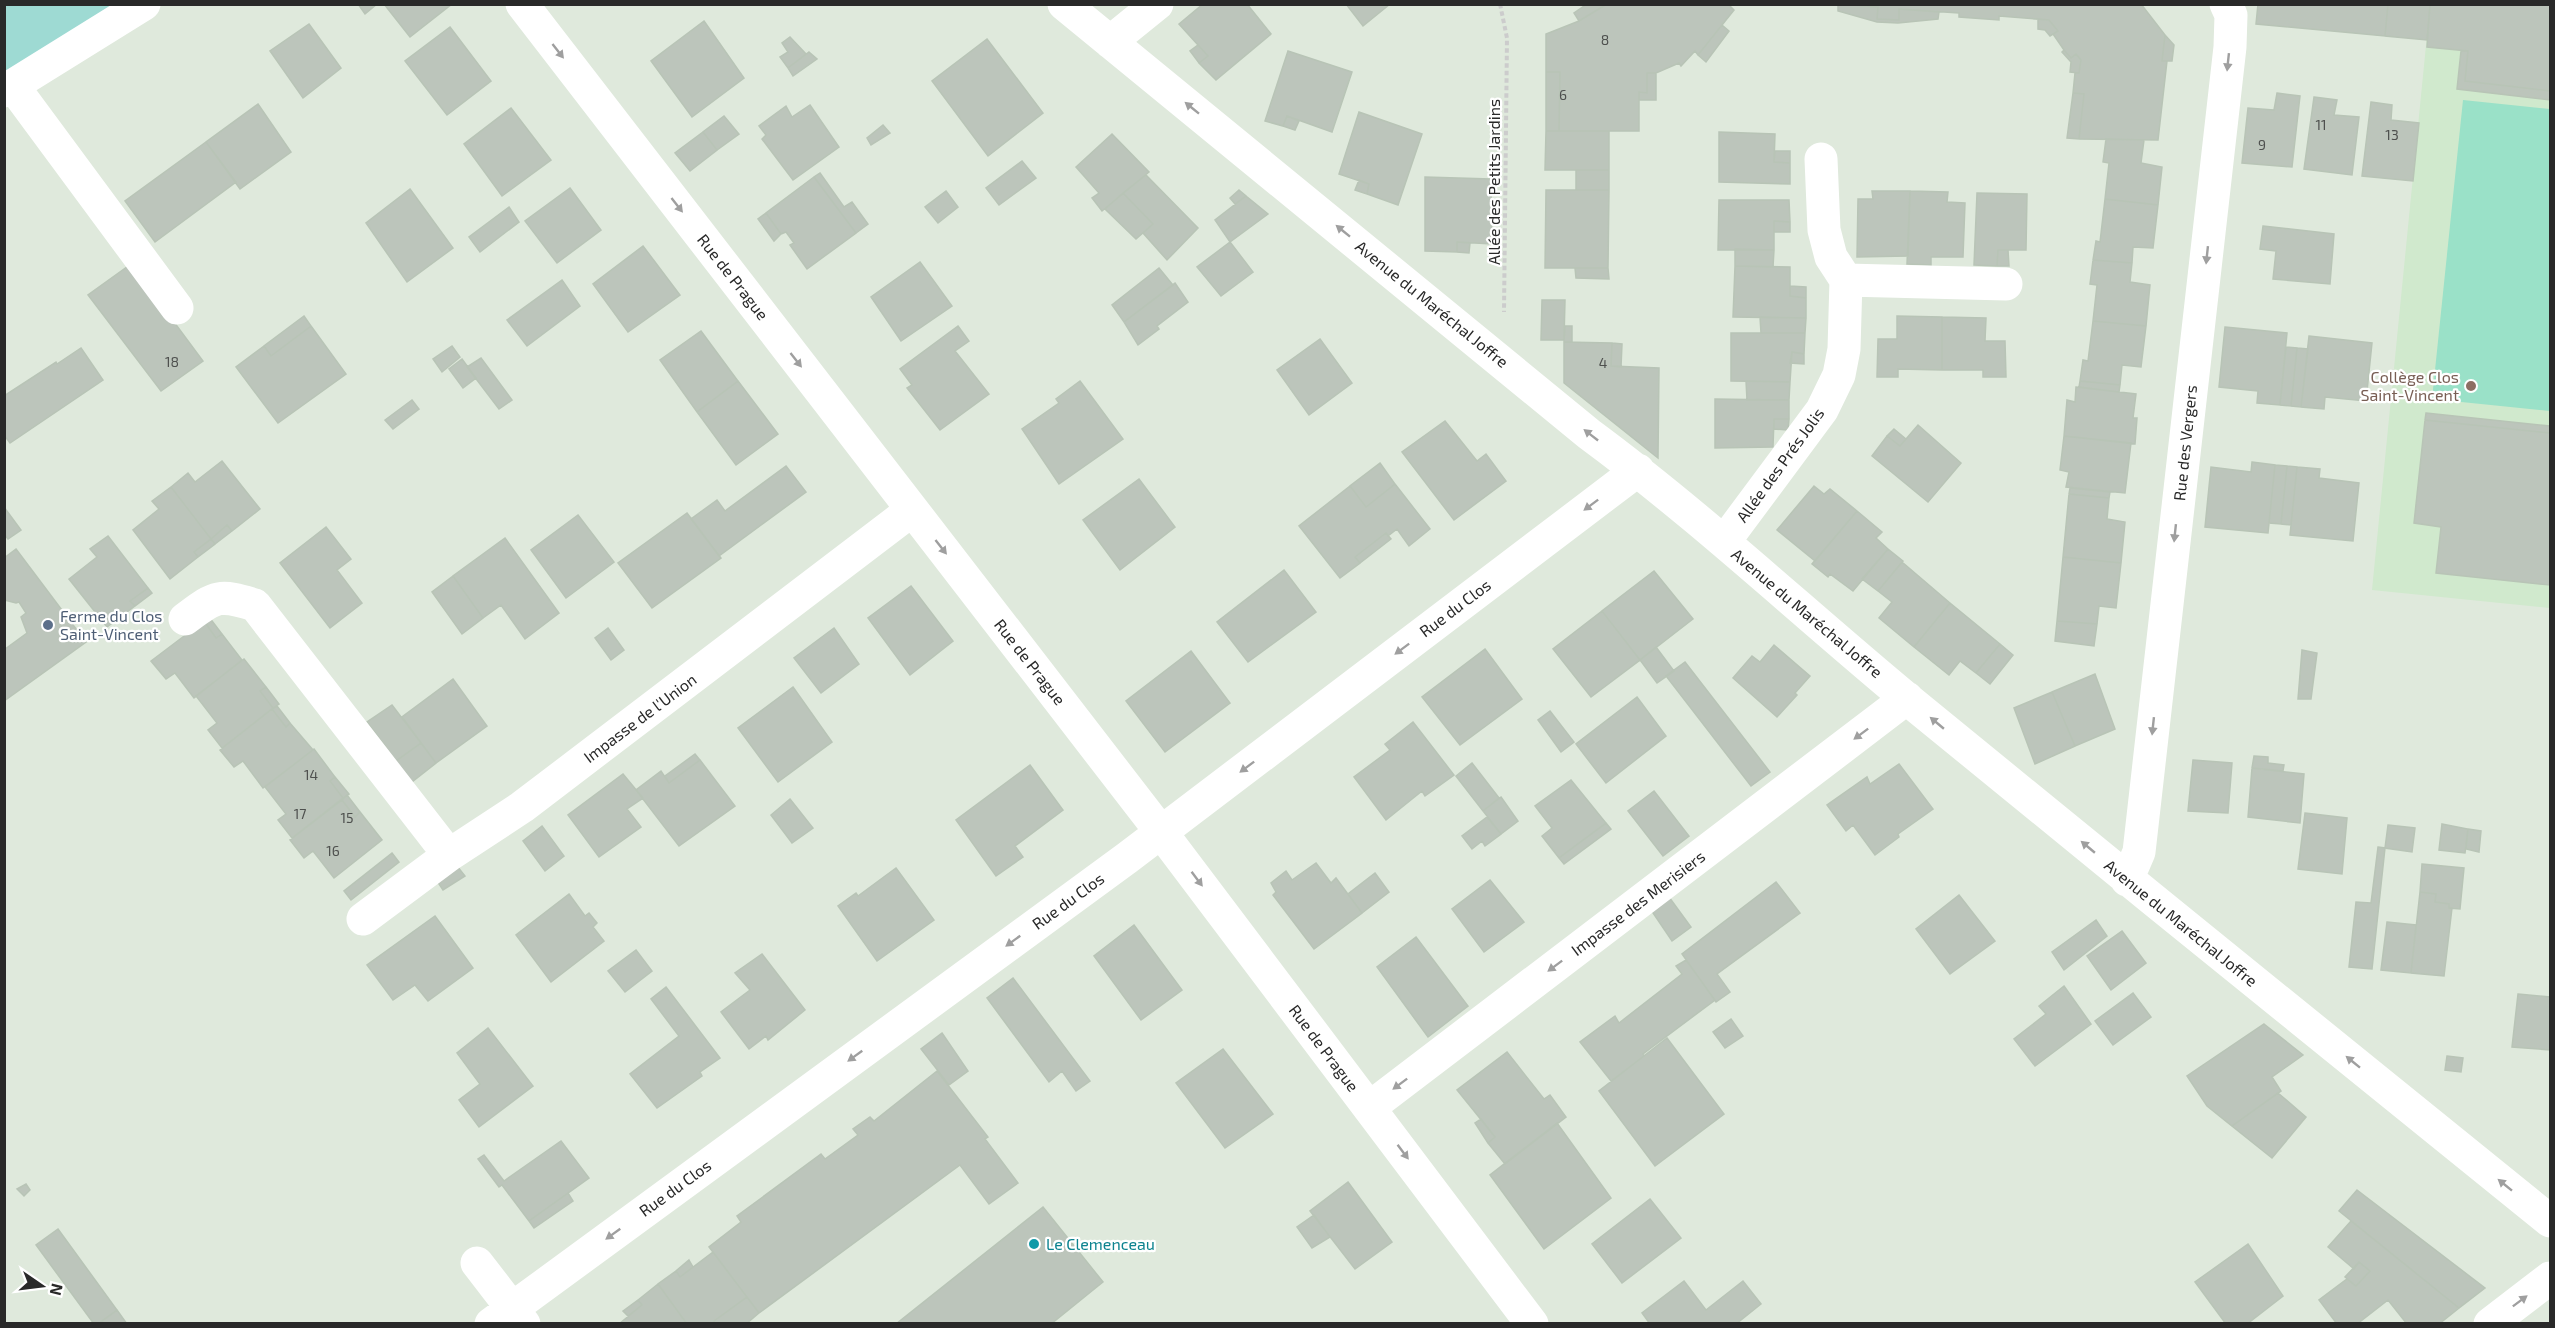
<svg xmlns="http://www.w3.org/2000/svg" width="2555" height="1328" viewBox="0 0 2555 1328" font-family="'Exo 2',sans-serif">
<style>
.education{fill:#d0e9cd}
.green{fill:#9edad3}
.pitch{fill:#9ae1c8}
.building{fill:#bcc5bb;stroke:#b8c4b6;stroke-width:1.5}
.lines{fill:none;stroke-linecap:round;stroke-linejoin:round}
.path{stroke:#ccc;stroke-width:4;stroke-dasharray:4.5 3;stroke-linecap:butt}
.minor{stroke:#fff;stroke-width:33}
.oneway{fill:#9f9f9f}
.education-dot{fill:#8d6e63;stroke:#fff;stroke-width:2}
.service-dot{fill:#5c6f8a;stroke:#fff;stroke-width:2}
.culture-dot{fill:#0f9aa8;stroke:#fff;stroke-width:2}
.labels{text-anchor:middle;stroke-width:4.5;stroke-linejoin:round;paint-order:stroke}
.number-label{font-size:14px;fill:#4e504e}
.street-label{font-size:16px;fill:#292929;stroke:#fff}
.education-label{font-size:16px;fill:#785e54;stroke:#fff;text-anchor:end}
.service-label{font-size:16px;fill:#4e5e75;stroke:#fff;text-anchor:start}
.culture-label{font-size:16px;fill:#0d838f;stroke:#fff;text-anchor:start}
</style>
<rect width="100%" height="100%" fill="#dfe9dc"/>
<!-- education -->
<path class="education" d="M2430,5h120v603l-178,-18z"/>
<!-- green -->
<path class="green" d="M5,4l130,1 -130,77z"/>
<!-- pitch -->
<path class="pitch" d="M2463,100l87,9v302l-118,-12z"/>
<!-- building -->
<path class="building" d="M358,4h19l-12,10z
M384,4h68l-42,33z
M1203,4h44l24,30 -55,46 -17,-17 9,-7 -29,-32z
M1346,4h44l-27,22z
M1587,4h20l-28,17 -5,-8z
M1607,4h124l-1,2 4,4 -36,45 -3,-4 -14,15 -2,-3 -23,10h-9v20l-8,-1v39h-80l1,-59h-14v-38l33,-13z
M1838,4l40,3 -1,12 22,1v-11l40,3 -1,7 -40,4 -21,-1 -39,-11z
M1841,4h300l24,31 -3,26h5l-9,79 -79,-1 5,-45 -11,-1 2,-20h4l2,-13 -5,-6 -5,4 -7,-8 -11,-16 5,-3 -9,-11 -50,-4v4l-40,-3v-4l-60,-4v11l-22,-1 1,-12z
M2258,4h130l-3,32 -129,-12z
M2388,4h42l-3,36 -42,-4z
M2430,4h120v87l-85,-10 3,-30 -41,-4z
M2038,19l11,1 9,11 -8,5 -5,-6 -7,-1z
M704,21l40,57 -52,39 -41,-56z
M309,24l32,44 -38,30 -33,-47z
M1722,25l7,6 -23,31 -8,-7z
M450,27l41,54 -44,34 -42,-54z
M2165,35l9,10 -2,16h-10z
M790,37l16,17 -18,14 -8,-11 8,-5 -6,-9z
M987,39l56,74 -55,43 -56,-75z
M1198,45l10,11 -9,7 -9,-12z
M2064,50l7,8 5,-4 5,6 -2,13 -9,-1 1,-10 -9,-10z
M1288,51l64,21 -20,60 -45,-16 -4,10 -18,-5z
M2461,51h7l-3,30 85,10v9l-93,-11z
M809,52l8,7 -24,17 -5,-8z
M1546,72h14l-1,59h-13z
M1647,73h9v27h-17v-8l8,1z
M2073,93l11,1 -5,45 -12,-1z
M2277,93l23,3 -8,71 -50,-4 6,-55 26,2z
M2314,97l23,3 -3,15 25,2 -7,58 -48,-6z
M2371,102l21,3 -1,15 28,3 -6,58 -51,-5z
M258,104l33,48 -51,37 -34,-47z
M810,105l29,42 -46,33 -31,-41 4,-4 -7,-9 27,-20 6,11z
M511,108l40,52 -49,36 -38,-52z
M1359,112l63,22 -24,71 -31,-11 2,-10 -30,-10z
M724,116l15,18 -22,16 -14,-18z
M1287,116l12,5 -4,9 -12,-4z
M883,125l7,8 -19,12 -4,-7z
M1546,131h63v39h-64z
M703,132l14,18 -27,21 -15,-18z
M1719,132l56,2 -1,28 16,1v21l-71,-2z
M1112,134l37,38 -47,39 -10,-13 7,-5 -23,-26z
M2106,139l38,1 -3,23 21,4 -4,38 -53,-6 4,-36 -6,-1z
M206,142l30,40 -81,60 -30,-41z
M1775,151h15v12l-16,-1z
M1022,161l14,17 -37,27 -13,-17z
M1576,170h33v20h-33z
M820,173l24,34 8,-5 16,22 -12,9 -42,-56z
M1146,175l52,53 -31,32 -24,-27 10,-9 -30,-31z
M814,177l42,56 -49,36 -17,-24 4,-2 -8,-11 -5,2 -15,-21z
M1425,177l66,2 1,65 -35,-2v10l-32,-1z
M1359,180l10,4 -2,10 -12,-4z
M570,188l31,42 -44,33 -32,-42z
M410,189l43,59 -46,34 -41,-59z
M1239,190l7,6 -11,8 -5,-6z
M1546,190h63l-1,78h-63z
M946,191l12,16 -20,16 -13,-16z
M1872,191h38l-2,65 -51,1 1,-58h15z
M1910,191l38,1 -1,10 18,1 -2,54h-32v8l-24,-1z
M1123,193l30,31 -17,15 -31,-30z
M1977,193l50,1 -1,56h-28l-1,16 -23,-1z
M1246,196l22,18 -38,28 -15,-22z
M2105,199l53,6 -5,43 -20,-1 -1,16 -39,-3 3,-19 4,1z
M1719,200h70l1,22 -16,-1v29h-56z
M509,207l10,15 -39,30 -11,-15z
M766,213l15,21 -7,7 -16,-22z
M1774,221l16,1v10h-16z
M2263,226l71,8 -4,50 -57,-5 3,-28 -16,-2z
M1230,242l23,30 -32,24 -24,-29z
M1457,242l13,1 -1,10 -12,-1z
M643,246l37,49 -52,37 -35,-48z
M1735,249l39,1 -1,17 -38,-1z
M1998,250h10l1,16h-12z
M2093,260l39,3 -2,19 20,3 -4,41 -53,-5 4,-36 -7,-1z
M920,262l32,44 -51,35 -30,-44z
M131,264l72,97 -42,30 -73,-96z
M1735,266l55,1v29l16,2v20l-73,-1z
M1159,268l14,17 -49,37 -12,-17z
M1575,268h33l1,11 -33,-1z
M562,280l18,26 -53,40 -20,-26z
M1175,283l13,19 -31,24 2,3 -21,16 -14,-23z
M1790,286l16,1v11l-16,-2z
M1542,300h23l-1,40h-23z
M304,316l7,10 -40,30 -7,-10z
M1897,316l45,1v53l-44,-1v8h-21l1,-38h19z
M1760,317l46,1 -1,15h-44z
M1942,317l44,1 -1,23h20l1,36h-23v-7h-41z
M2093,321l53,5 -5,41 -19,-2 -2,20 -40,-4 3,-21 5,1z
M311,326l35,48 -68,49 -42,-56 28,-21 7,10z
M958,326l11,15 -14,10 34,43 -49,36 -33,-42 5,-3 -12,-16z
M1565,326h7v16h-8z
M2225,327l62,6 -7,72 -23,-2 1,-12 -39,-4z
M701,331l37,50 -41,31 -37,-52z
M1731,333h74l-1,21 -12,-2 -2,30 -59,-1z
M2309,336l63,7 -6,58 -41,-4 -1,12 -23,-2z
M1320,339l32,44 -43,32 -32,-45z
M1564,342l48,1 -1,23 48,2 -1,90 -94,-75z
M1612,343l10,1 -1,23 -10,-1z
M452,346l8,11 -18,15 -9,-13z
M2286,347l11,1 -6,58 -11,-1z
M81,348l22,32 -93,63 -6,-8v-39l52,-34 1,2z
M2297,348l11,1 -7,58 -10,-1z
M1792,352l12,2v10l-14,-1z
M481,358l31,42 -13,9 -32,-42z
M462,359l14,19 -13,10 -14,-19z
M738,381l40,53 -42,31 -39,-53z
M1080,381l43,58 -64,45 -37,-55 37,-26 -3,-4z
M1746,381l44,1 -1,18h-42z
M2080,381l40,4 -1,7 -40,-5z
M2076,387l60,7 -3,24h4l-2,26 -71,-8 3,-36 8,2z
M1715,399l74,1v19h-15l-1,28 -58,1z
M412,400l7,9 -26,20 -8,-9z
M2426,413l124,13v7l-125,-13z
M1774,419h15l-1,11 -14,-1z
M2425,420l125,13v152l-114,-12 5,-46 -27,-4z
M1445,421l32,40 9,-7 20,27 -52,39 -52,-68z
M1918,425l43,38 -33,39 -56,-46 15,-20 13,10z
M1894,429l12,10 -6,7 -13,-10z
M2064,436l67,7 -6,50 -59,-6 3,-15 -9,-2z
M222,461l38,48 -28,22 -5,-6 -16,14 -40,-52 17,-14 7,9z
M2252,462l23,3 -7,68 -63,-6 6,-60 40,5z
M1380,463l15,21 -29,23 -16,-21z
M2275,465l12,1 -6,58 -12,-1z
M786,466l20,26 -87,64 -28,-37 26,-19 8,11z
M2287,466l10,1 -6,58 -10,-1z
M2297,467l23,2 -1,9 40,5 -6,58 -63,-6z
M1139,479l36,48 -55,43 -37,-50z
M1395,484l35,45 -21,17 -12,-17 -9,7 -2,-3 -31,24 5,6 -20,15 -41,-52 51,-40 16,21z
M1814,486l10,8 6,-5 27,22 -42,50 -38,-31z
M171,487l40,52 -17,13 4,5 -28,22 -37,-49 26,-21 -7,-8z
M2070,488l40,4 -1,6 -40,-4z
M2069,494l40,4 -2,21 18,3 -4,41 -58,-6z
M4,507l17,23 -13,9 -4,-5z
M1857,511l25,21 -6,6 12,11 -35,42 -23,-17 -2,3 -16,-13z
M687,513l34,45 -69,50 -34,-45z
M578,515l36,47 -48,36 -35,-48z
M227,525l5,6 -17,13 -4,-5z
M326,527l25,32 -14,11 25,33 -32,25 -50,-65z
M1386,533l5,6 -31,24 -5,-6z
M108,536l40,52 -18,13 5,5 -28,21 -38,-48 28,-22 -7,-8z
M505,538l54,75 -34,26 -24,-34 -18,13 -30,-42z
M211,539l4,5 -17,13 -4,-5z
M16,549l70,93 -82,59v-51l23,-17 -6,-16 5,-4 -7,-11 -3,1 -12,-3v-42z
M1888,549l15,12 -25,30 -16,-12z
M2063,557l58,6 -5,45 -17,-2 -2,18 -40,-3z
M1902,562l48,41 -36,44 -35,-29 13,-16 -14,-11z
M1284,570l32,42 -68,50 -31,-40z
M1654,571l39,48 -53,41 -38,-49z
M453,576l30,42 -21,16 -30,-42z
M911,586l42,55 -43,34 -42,-57z
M148,588l4,5 -17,13 -5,-5z
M1950,603l50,41 -24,29 -16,-12 -11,14 -35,-28z
M1602,611l38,49 -49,37 -38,-48z
M209,617l13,17 -6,4 -12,-17z
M204,621l12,17 6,-4 20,26 -48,38 -19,-25 -9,6 -15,-18z
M2057,621l40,3 -3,22 -39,-5z
M608,628l16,22 -13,10 -16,-22z
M834,628l25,36 -38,29 -27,-35z
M2000,644l13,11 -23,29 -14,-11z
M1774,645l36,31 -15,17 2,2 -20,22 -44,-39 19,-22 8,6z
M1656,647l18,24 -17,12 -17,-23z
M1485,649l37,50 -62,46 -38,-48z
M2302,650l15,3 -6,46h-13z
M1191,651l39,52 -65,49 -39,-51z
M244,659l22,28 -6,4 13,17 -51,40 -14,-18 9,-7 -21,-27z
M1685,662l85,110 -19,14 -85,-110z
M2095,674l20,55 -40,17 -23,-54z
M453,679l34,47 -51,37 -34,-46z
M266,687l13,17 -6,4 -13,-17z
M793,687l39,55 -54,40 -40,-54z
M2052,692l23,54 -40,18 -21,-56z
M1637,697l29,39 -60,47 -30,-39z
M392,705l29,38 -25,18 -29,-39z
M277,706l13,17 -4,4 -14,-18z
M272,709l14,18 4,-4 23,27 -50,38 -20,-27 -9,6 -14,-17z
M1550,711l24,31 -13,10 -23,-32z
M1413,722l41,53 -29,21 -3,-5 -36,29 -32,-43 36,-27 -5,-6z
M421,743l15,20 -24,19 -16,-21z
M314,749l21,28 -5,4 13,17 -51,40 -14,-18 8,-6 -21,-27z
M695,754l5,6 -31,23 -4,-7z
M2254,756l14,1v6l16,2 -1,6 -31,-3z
M700,760l35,46 -56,40 -43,-56 25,-19 8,12z
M2193,760l39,3 -4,50 -40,-2z
M1472,763l27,35 -16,13 -27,-35z
M1899,764l34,45 -35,25 1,3 -24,18 -22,-30 -7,6 -19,-26 40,-28 3,7z
M1030,765l33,45 -48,36 8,11 -27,19 -40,-56z
M2252,768l52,6 -4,49 -52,-6z
M623,774l20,24 -16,11 14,18 -42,30 -31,-42z
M335,777l14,17 -6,4 -13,-17z
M1571,780l35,43 -47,35 -17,-22 10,-8 -17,-22z
M1654,791l35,45 -26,20 -35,-45z
M347,795l13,17 -5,5 -13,-17z
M1501,797l17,24 -17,13 -18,-23z
M790,799l23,29 -21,15 -21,-28z
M342,800l13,17 5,-5 22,28 -48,38 -21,-27 -9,7 -14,-18z
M2305,813l42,5 -5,56 -44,-5z
M1487,817l14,17 -16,12 -3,-5 -10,8 -10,-13z
M1606,823l5,6 -47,35 -5,-6z
M2442,824l26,5 -3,24 -26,-3z
M2388,825l27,3 -3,24 -27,-4z
M542,826l22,30 -19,15 -22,-30z
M2468,829l13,2 -2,21 -13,-3z
M2378,847l7,1 -13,121 -23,-2 7,-65 15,1z
M392,853l7,9 -48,38 -7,-9z
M1316,863l15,20 5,-5 26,35 -48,36 -41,-54 3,-3 -5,-9 15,-12 6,9z
M2422,864l42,4 -4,41 -11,-1v-4l-14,-2 1,-8 -16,-2z
M457,866l8,10 -22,14 -6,-9z
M896,868l38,52 -57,41 -39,-55 18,-13 2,3z
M1375,873l14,19 -27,21 -14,-19z
M1490,880l34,42 -40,30 -32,-43z
M1776,882l24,31 -83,61 13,18 -14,10 -34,-48z
M2420,892l16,2 -1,8 14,2v4h3l-8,68 -33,-3z
M569,894l16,22 4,-3 8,10 -4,4 11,14 -53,41 -35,-47z
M1959,895l36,46 -45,33 -34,-45z
M1669,897l22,30 -19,14 -21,-31z
M435,916l38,52 -45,33 -13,-16 -22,15 -26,-35z
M2096,920l11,16 -43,34 -12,-18z
M2387,922l29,3 -5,48 -30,-3z
M1134,925l48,65 -41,30 -47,-64z
M2122,931l24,32 -35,27 -24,-34z
M1416,937l52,69 -40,31 -51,-70z
M636,950l16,21 -27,21 -17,-21z
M762,954l43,56 -37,30 -2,-4 -17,13 -28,-37 29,-22 -15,-17z
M1686,960l29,40 -72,54 1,2 -33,25 -31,-39 35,-26 4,7 63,-49 -6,-8z
M1013,978l77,103 -14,10 -14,-20 -13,11 -62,-84z
M2064,986l27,38 -56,42 -21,-27 32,-25 -7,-8z
M666,987l54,71 -20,14 2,4 -45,32 -27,-34 49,-38 -28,-37z
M2133,993l18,24 -38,28 -18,-24z
M2518,994l32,3v53l-38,-3z
M1731,1019l12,17 -18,12 -12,-16z
M2264,1024l39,31 -31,22 9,14 -49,35 -25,-20 -20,-30z
M488,1028l45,58 -54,41 -20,-27 21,-16 -23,-31z
M942,1033l26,38 -19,14 -28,-36z
M1667,1038l57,76 -69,52 -56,-75z
M1223,1049l50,65 -48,34 -49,-65z
M1507,1052l37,47 6,-4 16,22 -61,47 -17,-21 7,-6 -38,-47z
M2447,1056l16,2 -2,14 -16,-2z
M937,1071l51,66 -3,2 33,44 -29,21 -29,-39 -201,148 -50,-66 32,-25 -4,-6 84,-62 4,5 33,-24 -5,-6 17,-12 4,4z
M2278,1093l28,24 -34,41 -40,-32z
M1481,1119l14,18 -7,6 -13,-20z
M1557,1123l54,75 -67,51 -54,-74z
M561,1141l28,37 -60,43 -27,-36 -3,2 -21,-28 6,-4 20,26z
M1348,1182l44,60 -37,27 -45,-58z
M26,1184l4,6 -6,6 -7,-7z
M2357,1190l128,98 -26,20 -120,-97z
M568,1193l5,8 -39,27 -5,-7z
M1650,1199l31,39 -59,45 -30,-39z
M1043,1207l60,75 -52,42h-155z
M1314,1215l16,22 -18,11 -15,-21z
M2351,1221l108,87 -20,16h-32l-19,-24 -31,24h-20l-18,-24 28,-21 9,7 14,-15 -11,-9 -5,7 -26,-22z
M58,1229l59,81 -19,14h-4l-58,-79z
M2248,1244l35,52 -36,28h-21l-31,-42z
M713,1252l34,45 -33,24 1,3h-28l-29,-40 18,-13 4,6z
M689,1260l4,7 -13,10 -4,-6z
M2359,1262l11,9 -14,15 -11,-9z
M1684,1281l22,29 37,-29 18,23 -25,20h-86l-8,-11z
M658,1284l29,40h-68l23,-19 -4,-5z
M747,1297l12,16 -13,11h-31l-1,-3z
M638,1300l4,5 -14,11 -5,-5z
M117,1310l10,14h-23l-2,-3z"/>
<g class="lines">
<!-- path -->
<path class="path" d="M1500,4l7,34 -3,274"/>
<!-- minor -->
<path class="minor" d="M522,4l639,828 371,492
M1064,4l525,430c111,82 211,176 317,264 214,175 429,350 644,523
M1110,42l47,-38
M13,86l164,222
M4,91l140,-87
M1846,280l160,4
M1724,542l98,-132 17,-35 5,-26 2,-69 -15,-23 -7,-27 -3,-71
M185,619c30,-22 32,-26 70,-14l194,250
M2127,880l12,-28 91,-805 1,-32 -5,-11
M363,919l86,-64 73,-48 390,-297
M1369,1108l538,-410
M477,1263l47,61
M491,1324l636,-466 511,-388
M2490,1324l60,-46"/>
</g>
<!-- one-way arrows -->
<defs><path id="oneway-solid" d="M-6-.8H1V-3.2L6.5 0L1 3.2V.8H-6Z" transform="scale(1.5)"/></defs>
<g class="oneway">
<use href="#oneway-solid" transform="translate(558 51) rotate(52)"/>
<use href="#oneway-solid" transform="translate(2228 62) rotate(96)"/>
<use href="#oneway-solid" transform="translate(1192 108) rotate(-141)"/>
<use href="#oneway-solid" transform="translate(677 205) rotate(52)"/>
<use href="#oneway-solid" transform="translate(1343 231) rotate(-141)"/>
<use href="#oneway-solid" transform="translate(2207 255) rotate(96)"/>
<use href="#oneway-solid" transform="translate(796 360) rotate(52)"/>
<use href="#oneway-solid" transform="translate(1591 435) rotate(-142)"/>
<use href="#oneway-solid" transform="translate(1591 505) rotate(143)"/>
<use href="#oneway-solid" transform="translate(2175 533) rotate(96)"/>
<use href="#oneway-solid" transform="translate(941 547) rotate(52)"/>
<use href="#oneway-solid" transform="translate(1402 649) rotate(143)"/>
<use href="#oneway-solid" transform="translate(1937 723) rotate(-140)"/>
<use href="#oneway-solid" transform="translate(2153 726) rotate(96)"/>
<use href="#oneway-solid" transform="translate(1861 734) rotate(143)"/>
<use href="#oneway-solid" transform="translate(1247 767) rotate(143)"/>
<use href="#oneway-solid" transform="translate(2088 847) rotate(-140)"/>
<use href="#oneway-solid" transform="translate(1197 879) rotate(53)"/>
<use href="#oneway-solid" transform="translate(1013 941) rotate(144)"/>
<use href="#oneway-solid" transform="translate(1555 966) rotate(143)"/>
<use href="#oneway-solid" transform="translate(855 1056) rotate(144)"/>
<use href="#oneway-solid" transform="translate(2353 1062) rotate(-141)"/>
<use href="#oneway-solid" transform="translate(1400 1084) rotate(143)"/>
<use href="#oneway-solid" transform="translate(1403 1152) rotate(53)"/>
<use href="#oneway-solid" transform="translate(2505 1185) rotate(-141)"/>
<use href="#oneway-solid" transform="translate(613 1234) rotate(144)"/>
<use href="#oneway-solid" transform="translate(2520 1301) rotate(-37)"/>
</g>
<!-- markers -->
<circle class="education-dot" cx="2471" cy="386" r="6"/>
<circle class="service-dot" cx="48" cy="625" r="6"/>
<circle class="culture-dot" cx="1034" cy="1244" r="6"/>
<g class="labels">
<!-- number labels -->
<g class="number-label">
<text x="1605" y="45">8</text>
<text x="1563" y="100">6</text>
<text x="2321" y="130">11</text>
<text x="2392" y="140">13</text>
<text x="2262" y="150">9</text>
<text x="172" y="367">18</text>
<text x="1603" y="368">4</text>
<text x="311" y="780">14</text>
<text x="300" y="819">17</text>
<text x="347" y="823">15</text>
<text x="333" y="856">16</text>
</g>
<!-- street labels -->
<g class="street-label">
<text transform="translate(1494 182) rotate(-90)" y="6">Allée des Petits Jardins</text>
<text transform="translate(733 277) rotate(52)" y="6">Rue de Prague</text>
<text transform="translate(1432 304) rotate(39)" y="6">Avenue du Maréchal Joffre</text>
<text transform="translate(2185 443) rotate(-84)" y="6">Rue des Vergers</text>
<text transform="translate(1780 465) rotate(-54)" y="6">Allée des Prés Jolis</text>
<text transform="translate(1455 608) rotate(-37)" y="6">Rue du Clos</text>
<text transform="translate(1807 613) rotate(40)" y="6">Avenue du Maréchal Joffre</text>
<text transform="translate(1030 662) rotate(52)" y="6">Rue de Prague</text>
<text transform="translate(640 718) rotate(-37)" y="6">Impasse de l'Union</text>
<text transform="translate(1068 901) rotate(-36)" y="6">Rue du Clos</text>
<text transform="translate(1638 903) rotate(-37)" y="6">Impasse des Merisiers</text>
<text transform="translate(2181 923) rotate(39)" y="6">Avenue du Maréchal Joffre</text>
<text transform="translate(1324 1048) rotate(53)" y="6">Rue de Prague</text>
<text transform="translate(675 1188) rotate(-36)" y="6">Rue du Clos</text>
</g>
<!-- education labels -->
<g class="education-label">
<text x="2459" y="383">Collège Clos<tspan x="2459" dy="18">Saint-Vincent</tspan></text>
</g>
<!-- service labels -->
<g class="service-label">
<text x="60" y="622">Ferme du Clos<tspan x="60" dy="18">Saint-Vincent</tspan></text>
</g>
<!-- culture labels -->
<g class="culture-label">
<text x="1046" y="1250">Le Clemenceau</text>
</g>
</g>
<!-- border -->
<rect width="2555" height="1328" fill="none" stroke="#292929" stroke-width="12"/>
<!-- north arrow -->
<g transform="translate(42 1286) rotate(104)" stroke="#ffffff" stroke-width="4.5" paint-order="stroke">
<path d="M0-4.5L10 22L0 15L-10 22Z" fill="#292929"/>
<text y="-9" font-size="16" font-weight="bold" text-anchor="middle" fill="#292929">N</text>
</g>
</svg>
